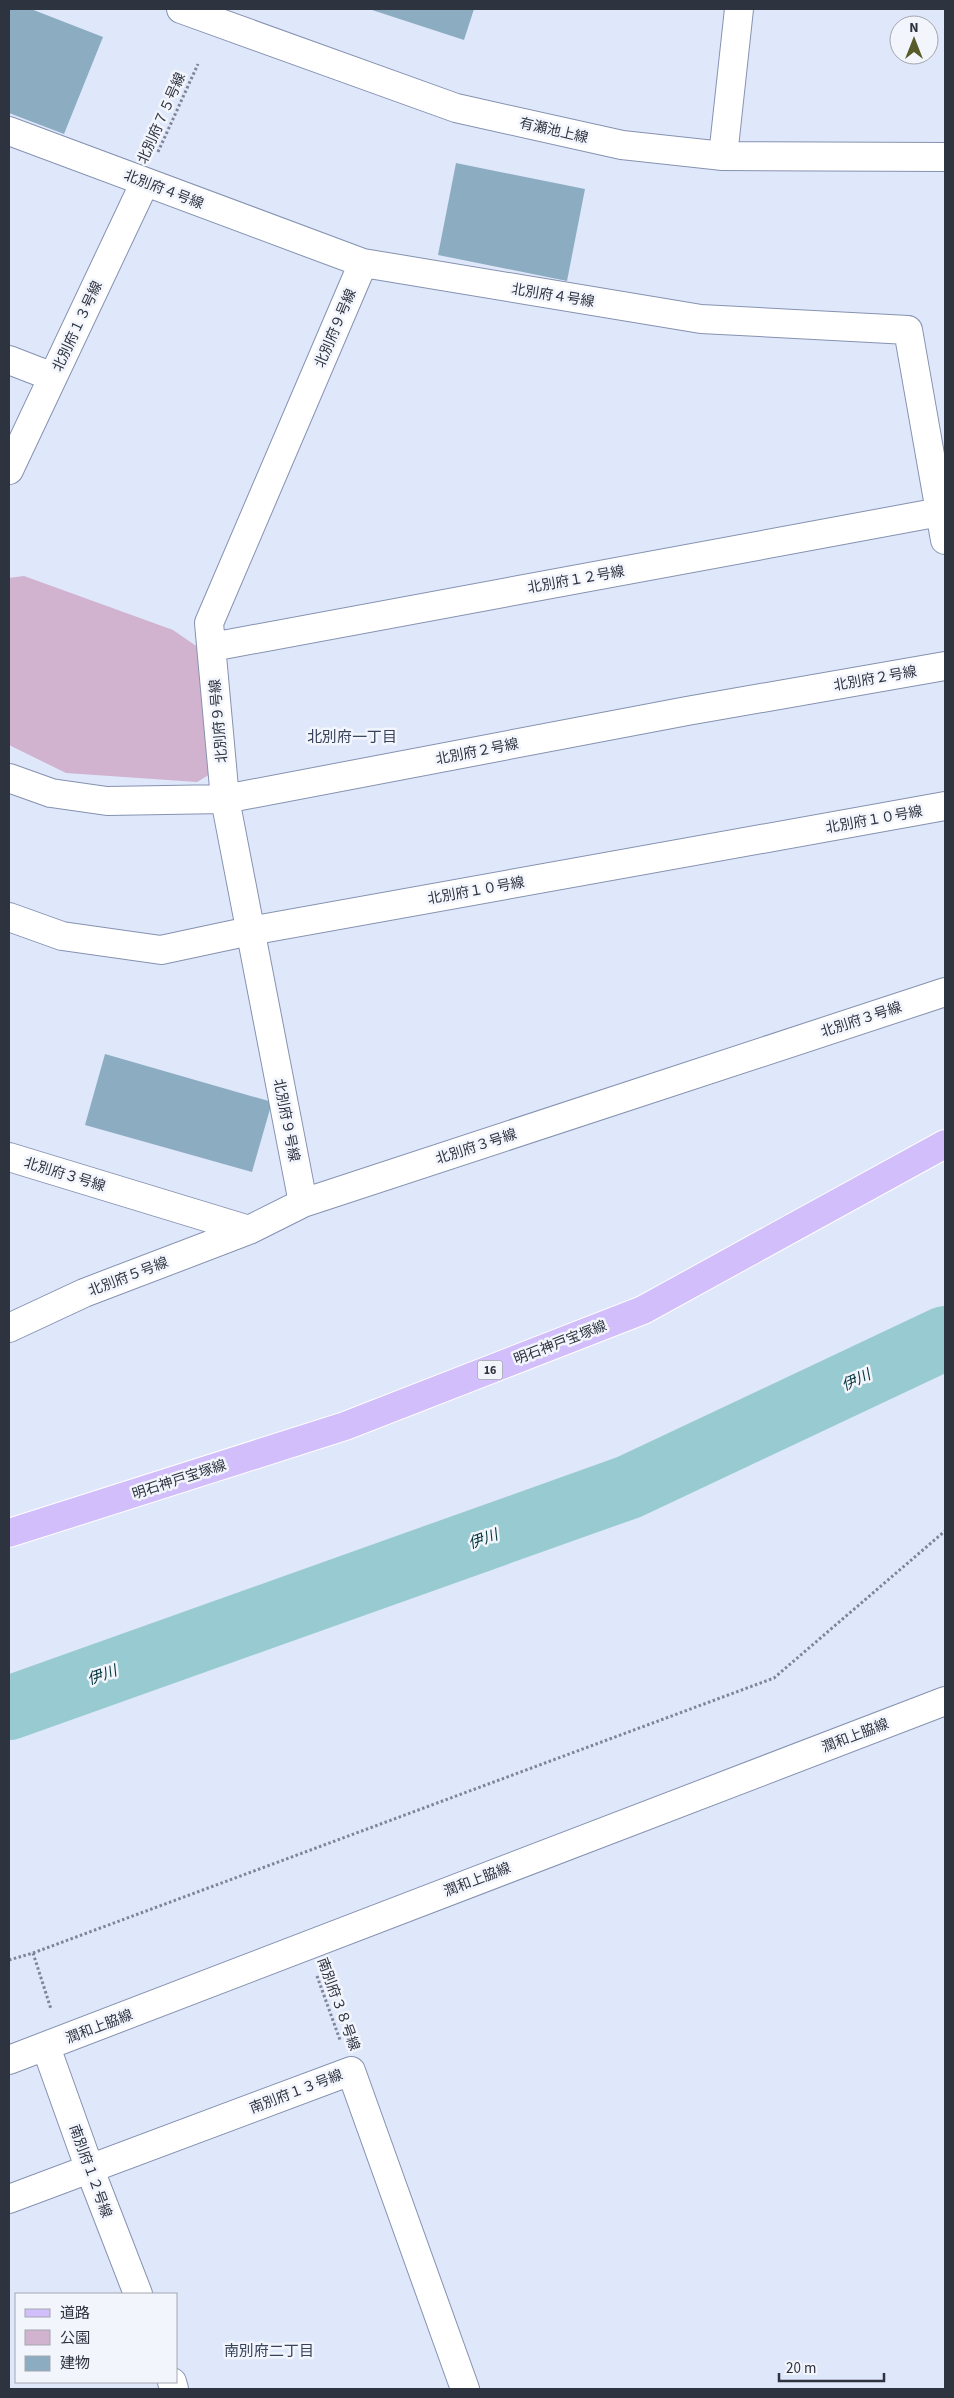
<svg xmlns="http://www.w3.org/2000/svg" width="954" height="2398" viewBox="0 0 954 2398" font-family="'Source Sans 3','Noto Sans JP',sans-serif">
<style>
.green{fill:#d1b2cf}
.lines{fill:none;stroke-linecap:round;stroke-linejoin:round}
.river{stroke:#98cbd1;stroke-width:64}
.building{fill:#8cadc1}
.minor-casing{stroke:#8592b0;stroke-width:30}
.major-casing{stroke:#fff;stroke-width:30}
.path{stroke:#7f8596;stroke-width:3;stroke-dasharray:2.5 2.5;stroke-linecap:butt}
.minor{stroke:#fff;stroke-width:28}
.major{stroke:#d1befb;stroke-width:28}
.labels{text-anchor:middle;stroke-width:5;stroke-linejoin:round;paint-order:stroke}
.shield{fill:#f2f5fb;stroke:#696d78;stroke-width:1}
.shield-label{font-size:12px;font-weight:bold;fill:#2e3340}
.street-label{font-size:14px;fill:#2e3340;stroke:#f2f5fb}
.neighbourhood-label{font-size:15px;fill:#37425b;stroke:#f2f5fb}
.water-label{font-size:15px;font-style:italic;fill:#02353a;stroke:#f2f5fb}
</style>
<rect width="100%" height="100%" fill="#dfe7fb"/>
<!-- green -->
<path class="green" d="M24,576l149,54 29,20 10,123 -15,9 -131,-9 -57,-28v-167z"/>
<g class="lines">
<!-- river -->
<path class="river" d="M9,1708l620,-221 316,-149"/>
</g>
<!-- building -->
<path class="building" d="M9,9h22l72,28 -39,97 -55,-21z
M369,9h105l-10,31z
M456,163l129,26 -18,92 -129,-26z
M105,1054l167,48 -20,70 -167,-47z"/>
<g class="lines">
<defs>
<path id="minor" d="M181,9l275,99 166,37 101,11 222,1
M9,131l354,132 338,56 207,11 37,210
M723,156l16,-147
M9,360l44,17
M9,470l136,-288
M212,647l728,-135
M9,778l42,15 56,8 118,-2 462,-88 258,-45
M9,917l53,19 99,14 89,-19 695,-125
M9,1157l240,73 54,-27 642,-211
M303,1203l-78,-404 -16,-176 154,-360
M9,1328l75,-35 165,-63
M46,2047l44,123 48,124
M9,2060l936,-359
M9,2199l342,-128 114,318
M172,2382l2,7"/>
<path id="major" d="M9,1533l336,-107 298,-116 302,-166"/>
</defs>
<!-- minor casing -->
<use href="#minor" class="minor-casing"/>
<!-- major casing -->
<use href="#major" class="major-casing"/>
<!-- path -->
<path class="path" d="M158,152l40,-88
M33,1953l18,56
M9,1960l24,-7 741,-275 171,-147
M317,1976l23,64"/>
<!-- minor -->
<use href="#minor" class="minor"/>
<!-- major -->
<use href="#major" class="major"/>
</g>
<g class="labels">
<!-- shield labels -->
<rect class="shield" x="477.5" y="1360.5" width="25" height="19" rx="4"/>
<g class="shield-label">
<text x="490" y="1374">16</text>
</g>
<!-- street labels -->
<g class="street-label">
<text transform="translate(161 118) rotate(-66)" y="5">北別府７５号線</text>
<text transform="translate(554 130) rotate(13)" y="5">有瀬池上線</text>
<text transform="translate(164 189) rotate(21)" y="5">北別府４号線</text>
<text transform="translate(553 295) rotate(9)" y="5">北別府４号線</text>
<text transform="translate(77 326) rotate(-65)" y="5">北別府１３号線</text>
<text transform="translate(335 328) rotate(-67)" y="5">北別府９号線</text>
<text transform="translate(576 579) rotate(-10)" y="5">北別府１２号線</text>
<text transform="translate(875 678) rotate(-10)" y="5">北別府２号線</text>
<text transform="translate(218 721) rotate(-95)" y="5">北別府９号線</text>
<text transform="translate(477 751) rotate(-11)" y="5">北別府２号線</text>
<text transform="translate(874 819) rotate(-10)" y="5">北別府１０号線</text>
<text transform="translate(476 890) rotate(-10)" y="5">北別府１０号線</text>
<text transform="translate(861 1019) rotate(-18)" y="5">北別府３号線</text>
<text transform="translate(287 1120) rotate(79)" y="5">北別府９号線</text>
<text transform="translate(476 1146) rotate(-18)" y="5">北別府３号線</text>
<text transform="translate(65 1174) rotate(17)" y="5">北別府３号線</text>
<text transform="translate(128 1276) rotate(-21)" y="5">北別府５号線</text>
<text transform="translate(560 1342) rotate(-21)" y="5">明石神戸宝塚線</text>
<text transform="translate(179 1479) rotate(-18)" y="5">明石神戸宝塚線</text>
<text transform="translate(855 1735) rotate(-21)" y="5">潤和上脇線</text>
<text transform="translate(477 1879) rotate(-21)" y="5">潤和上脇線</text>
<text transform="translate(339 2004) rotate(70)" y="5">南別府３８号線</text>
<text transform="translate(99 2026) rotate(-21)" y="5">潤和上脇線</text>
<text transform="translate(296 2091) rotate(-21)" y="5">南別府１３号線</text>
<text transform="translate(91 2171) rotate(70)" y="5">南別府１２号線</text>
</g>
<!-- neighbourhood labels -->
<g class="neighbourhood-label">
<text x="352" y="742">北別府一丁目</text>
<text x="269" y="2356">南別府二丁目</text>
</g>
<!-- water labels -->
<g class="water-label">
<text transform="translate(856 1380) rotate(-25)" y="5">伊川</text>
<text transform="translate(483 1539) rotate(-20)" y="5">伊川</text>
<text transform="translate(102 1675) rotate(-20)" y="5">伊川</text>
</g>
</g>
<!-- border -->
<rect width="954" height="2398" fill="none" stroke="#2e3340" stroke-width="20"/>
<!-- legend -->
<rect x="15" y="2293" width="162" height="90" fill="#f2f5fb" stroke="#a4a7b0"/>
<rect x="25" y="2309" width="25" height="8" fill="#d1befb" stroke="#a4a7b0"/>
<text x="60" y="2318" font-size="15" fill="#2e3340">道路</text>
<rect x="25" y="2330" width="25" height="15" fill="#d1b2cf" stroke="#a4a7b0"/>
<text x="60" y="2343" font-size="15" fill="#2e3340">公園</text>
<rect x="25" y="2356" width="25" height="15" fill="#8cadc1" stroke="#a4a7b0"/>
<text x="60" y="2368" font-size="15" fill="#2e3340">建物</text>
<!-- north arrow -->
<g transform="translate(914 40)"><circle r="24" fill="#f2f5fb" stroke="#a4a7b0"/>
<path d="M0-4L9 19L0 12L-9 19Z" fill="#575b29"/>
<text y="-8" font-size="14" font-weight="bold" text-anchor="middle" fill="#2e3340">N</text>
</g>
<!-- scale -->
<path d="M779 2373v8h105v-8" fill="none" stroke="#2e3340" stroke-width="2.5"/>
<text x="786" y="2373" font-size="15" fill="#2e3340" stroke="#f2f5fb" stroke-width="4" paint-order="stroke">20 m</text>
</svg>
